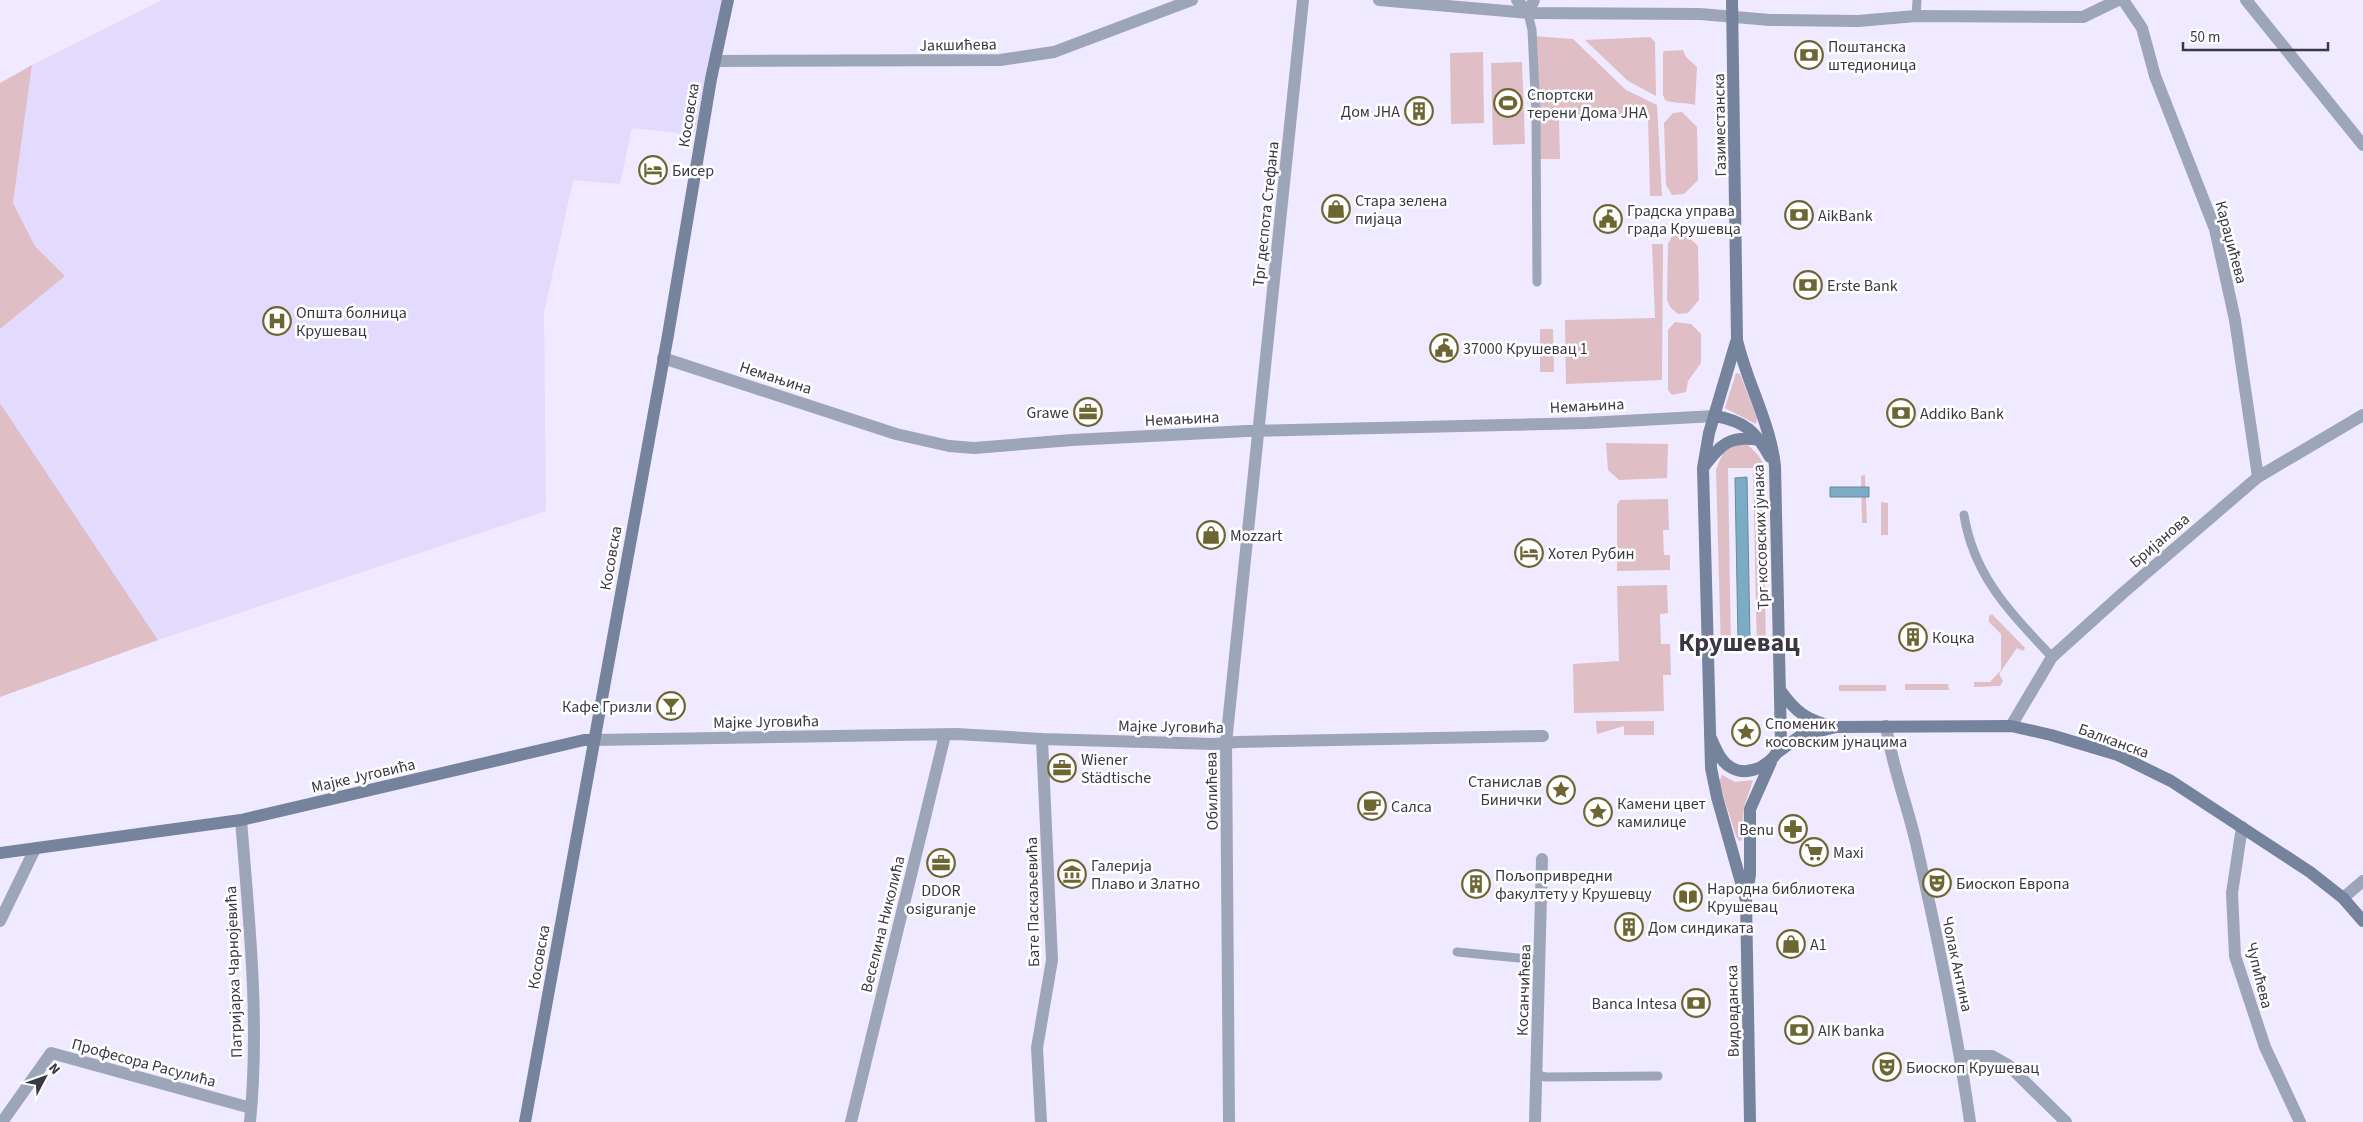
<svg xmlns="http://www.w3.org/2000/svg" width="2363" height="1122" viewBox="0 0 2363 1122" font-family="'Source Sans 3',sans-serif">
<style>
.built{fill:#e3dbfd}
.green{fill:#dfbec5}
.water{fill:#7cacc3;stroke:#68899d}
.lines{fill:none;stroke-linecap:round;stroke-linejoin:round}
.lane{stroke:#9da6b8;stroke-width:9}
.street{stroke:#9da6b8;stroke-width:12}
.secondary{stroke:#76839c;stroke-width:12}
.labels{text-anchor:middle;stroke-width:5;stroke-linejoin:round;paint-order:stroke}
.street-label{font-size:16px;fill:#3b3845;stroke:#fff}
.poi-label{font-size:16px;fill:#3b3845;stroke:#fff;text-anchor:start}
.town-label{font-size:26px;font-weight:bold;fill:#3b3845;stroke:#fff}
</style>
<rect width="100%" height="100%" fill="#efeaff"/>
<!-- built -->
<path class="built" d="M162,0h565l-16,79 -17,56 -62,-7 -12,56 -47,-4 -29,133 2,198 -388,129 -158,-237v-74l65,-53 -30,-30 -22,-43 19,-138z"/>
<!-- green -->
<path class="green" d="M1533,36l40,3 53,51 31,15 5,91h-12l-2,-79 -89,2 1,40h-24z
M1650,37l5,5 1,54 -28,-15 -43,-41z
M1683,50l3,7 11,10 -2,38c-10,-3 -22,-1 -30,-5l-2,-5v-42l1,-2z
M1483,52l1,71 -33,1 -1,-71z
M1522,62l3,82 -32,1 -2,-82z
M32,65l-19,138 22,43 30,30 -65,53v-246z
M1682,112l15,15 1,53 -14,14 -12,1 -6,-10 -2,-62 9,-10z
M1682,231l16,15 1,54 -11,13 -10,1 -8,-7 -3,-7 1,-56 4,-8z
M1652,244h11l-1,136 -96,4 -1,-64 90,-2z
M1675,322l16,2 10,10v29l-13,18 -2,11 -14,3 -4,-5v-60z
M1540,329h13l1,43h-14z
M1736,373l4,1 17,44 -1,6 -31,-16z
M0,403l158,237 -158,57z
M1606,443l62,1 -1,34 -48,2 -11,-10z
M1734,445h14l10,10 5,8 3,190h-9l-4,-185h-25l3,186 -10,-1 -5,-184 8,-18z
M1865,475l2,48h-5l-1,-47z
M1668,499l1,31h-6l1,25h6v15l-53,1v-66l3,-5z
M1881,502l7,1v32h-7z
M1667,585l1,28 -8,1 1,30h9l1,31h-8l1,36 -90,2 -1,-49 46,-3 -2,-75z
M1992,614l33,34 -2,3 -6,-3 -18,26 4,7 -3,5 -26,1v-5h16l11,-12v-36l-12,-12v-6z
M1905,684h43l1,6h-44z
M1839,685h47v6h-47z
M1596,721h58v14h-30v-9l-27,8z
M1722,775l13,7 18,-2 -9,27 -2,33 -3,1 -3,-5 -17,-54z"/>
<!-- water -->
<path class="water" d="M1747,477l3,162 -12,1 -3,-162z
M1830,487h39v10h-39z"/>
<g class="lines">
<!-- lane -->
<path class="lane" d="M1528,13l4,17 4,84 1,168
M1916,16l1,-16
M1964,515c10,62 47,98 88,142
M1457,952l83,8
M1537,1075l9,2 112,-1"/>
<!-- street -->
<path class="street" d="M1379,0l149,13 172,1 70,6 88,1 58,-5 167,1 35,-17
M1517,0l11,13 6,-13
M2123,0l19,28 13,48 60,153 20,91 23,157
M2246,0l117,145
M715,61l285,-1 54,-8 138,-52
M663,358l233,76 53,12 25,2 98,-8 175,-9 340,-8 128,-7
M1886,726c6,40 21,78 30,117 21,92 41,186 54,279
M2011,726l41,-69 71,-64 135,-116 105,-62
M594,740l362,-6 86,5 172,5 23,-2 306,-6
M241,820c8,100 19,201 9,302
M2242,827l-10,66 3,63 30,91 35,75
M2343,898l20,-17
M0,921l35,-72
M1961,1056h31l16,9 58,57
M2,1122l49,-69 200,55
M851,1122l94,-387
M1041,1122l-4,-74 15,-88 -10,-221
M1229,1122l-3,-379 77,-743
M1535,1122l7,-263"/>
<!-- secondary -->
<path class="secondary" d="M1736,342l-27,91 -6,35 8,300 6,29 29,103
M1715,416c30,5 41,16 55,41
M1703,468c18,-24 26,-33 57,-28
M1780,690c16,23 27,30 54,37
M1710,736c5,11 10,26 22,32 19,10 44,-6 49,-25l-6,-277c-5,-44 -28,-83 -38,-126l-5,-340
M1777,753l23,-17 36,-9 175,-1 40,9 67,20 53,26 139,91 33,26 20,23
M0,853l241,-33 343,-80h10
M525,1122l143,-787 43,-256 17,-79
M1750,1122l-4,-222 4,-26v-65l21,-47"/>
</g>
<!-- icons -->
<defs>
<symbol id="bank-ring" viewBox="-11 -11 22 22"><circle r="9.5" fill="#fff" stroke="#6c6632" stroke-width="1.5"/><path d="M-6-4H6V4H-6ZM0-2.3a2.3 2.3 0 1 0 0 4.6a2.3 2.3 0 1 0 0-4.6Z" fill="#6c6632"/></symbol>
<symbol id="stadium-ring" viewBox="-11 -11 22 22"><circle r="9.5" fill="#fff" stroke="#6c6632" stroke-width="1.5"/><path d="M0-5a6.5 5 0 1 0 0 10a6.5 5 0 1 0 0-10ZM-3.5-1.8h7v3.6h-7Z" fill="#6c6632"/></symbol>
<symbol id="building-ring" viewBox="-11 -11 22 22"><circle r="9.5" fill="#fff" stroke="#6c6632" stroke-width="1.5"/><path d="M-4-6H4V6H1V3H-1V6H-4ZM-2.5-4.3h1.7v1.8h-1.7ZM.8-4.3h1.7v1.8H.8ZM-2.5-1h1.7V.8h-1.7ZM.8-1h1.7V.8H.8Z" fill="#6c6632"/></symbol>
<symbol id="hotel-ring" viewBox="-11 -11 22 22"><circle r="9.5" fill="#fff" stroke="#6c6632" stroke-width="1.5"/><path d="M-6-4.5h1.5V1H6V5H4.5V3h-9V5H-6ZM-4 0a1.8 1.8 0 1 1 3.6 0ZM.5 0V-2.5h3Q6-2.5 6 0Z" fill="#6c6632"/></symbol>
<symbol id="shop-ring" viewBox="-11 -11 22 22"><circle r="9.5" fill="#fff" stroke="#6c6632" stroke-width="1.5"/><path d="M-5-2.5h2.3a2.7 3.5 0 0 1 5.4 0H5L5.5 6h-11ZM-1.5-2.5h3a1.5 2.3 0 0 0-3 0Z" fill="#6c6632"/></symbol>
<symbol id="civic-ring" viewBox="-11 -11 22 22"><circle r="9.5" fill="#fff" stroke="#6c6632" stroke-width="1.5"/><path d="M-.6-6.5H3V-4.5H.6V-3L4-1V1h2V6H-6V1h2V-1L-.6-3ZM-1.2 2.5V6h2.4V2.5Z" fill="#6c6632"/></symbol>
<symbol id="hospital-ring" viewBox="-11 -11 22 22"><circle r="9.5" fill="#fff" stroke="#6c6632" stroke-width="1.5"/><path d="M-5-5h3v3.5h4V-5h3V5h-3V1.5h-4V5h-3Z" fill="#6c6632"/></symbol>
<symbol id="office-ring" viewBox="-11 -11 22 22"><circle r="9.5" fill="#fff" stroke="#6c6632" stroke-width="1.5"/><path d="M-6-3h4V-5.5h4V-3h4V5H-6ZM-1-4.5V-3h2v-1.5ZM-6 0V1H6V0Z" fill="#6c6632"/></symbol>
<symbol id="bar-ring" viewBox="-11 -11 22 22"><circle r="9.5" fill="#fff" stroke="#6c6632" stroke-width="1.5"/><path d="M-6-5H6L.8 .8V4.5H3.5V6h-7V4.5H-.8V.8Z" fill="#6c6632"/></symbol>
<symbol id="sight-ring" viewBox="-11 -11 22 22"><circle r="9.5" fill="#fff" stroke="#6c6632" stroke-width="1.5"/><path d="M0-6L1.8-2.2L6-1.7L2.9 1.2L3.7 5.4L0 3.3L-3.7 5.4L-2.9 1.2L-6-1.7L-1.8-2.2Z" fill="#6c6632"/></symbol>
<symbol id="cafe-ring" viewBox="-11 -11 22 22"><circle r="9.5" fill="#fff" stroke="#6c6632" stroke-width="1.5"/><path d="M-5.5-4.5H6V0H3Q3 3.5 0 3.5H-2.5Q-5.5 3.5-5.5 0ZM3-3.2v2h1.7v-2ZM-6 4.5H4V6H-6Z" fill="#6c6632"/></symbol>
<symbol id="pharmacy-ring" viewBox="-11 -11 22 22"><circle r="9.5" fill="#fff" stroke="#6c6632" stroke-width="1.5"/><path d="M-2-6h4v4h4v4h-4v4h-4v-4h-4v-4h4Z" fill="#6c6632"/></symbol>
<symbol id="supermarket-ring" viewBox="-11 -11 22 22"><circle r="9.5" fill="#fff" stroke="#6c6632" stroke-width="1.5"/><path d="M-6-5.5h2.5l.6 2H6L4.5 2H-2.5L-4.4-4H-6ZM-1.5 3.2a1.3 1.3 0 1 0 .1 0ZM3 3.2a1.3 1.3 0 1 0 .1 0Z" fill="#6c6632"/></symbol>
<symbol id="museum-ring" viewBox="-11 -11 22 22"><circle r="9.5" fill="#fff" stroke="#6c6632" stroke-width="1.5"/><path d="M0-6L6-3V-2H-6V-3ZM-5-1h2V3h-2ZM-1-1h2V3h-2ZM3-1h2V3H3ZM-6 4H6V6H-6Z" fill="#6c6632"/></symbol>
<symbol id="theatre-ring" viewBox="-11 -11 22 22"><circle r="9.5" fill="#fff" stroke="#6c6632" stroke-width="1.5"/><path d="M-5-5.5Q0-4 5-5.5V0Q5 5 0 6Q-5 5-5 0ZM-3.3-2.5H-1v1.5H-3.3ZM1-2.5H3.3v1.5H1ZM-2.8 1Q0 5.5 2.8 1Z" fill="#6c6632"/></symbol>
<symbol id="library-ring" viewBox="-11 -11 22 22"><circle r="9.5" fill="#fff" stroke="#6c6632" stroke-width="1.5"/><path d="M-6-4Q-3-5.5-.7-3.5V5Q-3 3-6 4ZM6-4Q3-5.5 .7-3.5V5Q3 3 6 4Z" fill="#6c6632"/></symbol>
</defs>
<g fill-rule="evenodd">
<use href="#bank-ring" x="1793" y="39" width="32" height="32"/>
<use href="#stadium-ring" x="1492" y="87" width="32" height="32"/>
<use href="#building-ring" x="1403" y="95" width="32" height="32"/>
<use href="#hotel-ring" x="637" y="154" width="32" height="32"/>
<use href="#shop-ring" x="1320" y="193" width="32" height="32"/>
<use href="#bank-ring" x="1783" y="199" width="32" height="32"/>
<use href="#civic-ring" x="1592" y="203" width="32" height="32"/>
<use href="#bank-ring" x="1792" y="269" width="32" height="32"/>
<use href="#hospital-ring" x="261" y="305" width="32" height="32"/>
<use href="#civic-ring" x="1428" y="332" width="32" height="32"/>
<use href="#office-ring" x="1072" y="396" width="32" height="32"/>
<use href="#bank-ring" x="1885" y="397" width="32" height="32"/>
<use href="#shop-ring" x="1195" y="519" width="32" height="32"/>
<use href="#hotel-ring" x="1513" y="537" width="32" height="32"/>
<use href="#building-ring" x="1897" y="621" width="32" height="32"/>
<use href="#bar-ring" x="655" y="690" width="32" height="32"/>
<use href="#sight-ring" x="1730" y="716" width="32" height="32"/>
<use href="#office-ring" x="1046" y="752" width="32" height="32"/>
<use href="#sight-ring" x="1545" y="774" width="32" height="32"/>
<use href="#cafe-ring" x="1356" y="790" width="32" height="32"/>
<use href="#sight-ring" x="1582" y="796" width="32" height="32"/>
<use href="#pharmacy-ring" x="1777" y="813" width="32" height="32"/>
<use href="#supermarket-ring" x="1798" y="836" width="32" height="32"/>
<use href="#office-ring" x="925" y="847" width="32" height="32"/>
<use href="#museum-ring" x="1056" y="858" width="32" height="32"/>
<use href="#theatre-ring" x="1921" y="867" width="32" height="32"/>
<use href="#building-ring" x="1460" y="868" width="32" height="32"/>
<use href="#library-ring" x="1672" y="881" width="32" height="32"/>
<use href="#building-ring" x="1613" y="911" width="32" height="32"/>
<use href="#shop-ring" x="1775" y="928" width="32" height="32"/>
<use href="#bank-ring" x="1680" y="987" width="32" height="32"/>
<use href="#bank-ring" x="1783" y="1014" width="32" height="32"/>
<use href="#theatre-ring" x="1871" y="1051" width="32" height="32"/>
</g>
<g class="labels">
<!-- street labels -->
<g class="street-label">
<text transform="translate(958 44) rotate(-1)" y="6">Јакшићева</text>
<text transform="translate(688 115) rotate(-81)" y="6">Косовска</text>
<text transform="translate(1719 125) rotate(-91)" y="6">Газиместанска</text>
<text transform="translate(1265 214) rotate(-84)" y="6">Трг деспота Стефана</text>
<text transform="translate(2232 242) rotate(75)" y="6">Караџићева</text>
<text transform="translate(776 377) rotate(18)" y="6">Немањина</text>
<text transform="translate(1587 405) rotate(-3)" y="6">Немањина</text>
<text transform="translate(1182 418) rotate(-3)" y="6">Немањина</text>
<text transform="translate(1760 537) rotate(-92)" y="6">Трг косовских јунака</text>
<text transform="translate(2159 540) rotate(-41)" y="6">Бријанова</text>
<text transform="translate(610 558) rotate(-80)" y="6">Косовска</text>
<text transform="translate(766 721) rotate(-1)" y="6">Мајке Југовића</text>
<text transform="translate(1171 726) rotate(1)" y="6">Мајке Југовића</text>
<text transform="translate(2114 740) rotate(20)" y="6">Балканска</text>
<text transform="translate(363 775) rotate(-13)" y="6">Мајке Југовића</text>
<text transform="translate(1211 791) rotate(-91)" y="6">Обилићева</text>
<text transform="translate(1032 902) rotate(-91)" y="6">Бате Паскаљевића</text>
<text transform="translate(882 924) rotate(-76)" y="6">Веселина Николића</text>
<text transform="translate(538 957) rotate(-80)" y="6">Косовска</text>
<text transform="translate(1958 964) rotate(78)" y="6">Чолак Антина</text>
<text transform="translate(233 972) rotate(-92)" y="6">Патријарха Чарнојевића</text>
<text transform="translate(2260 975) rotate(76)" y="6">Чупићева</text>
<text transform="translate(1523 990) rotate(-88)" y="6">Косанчићева</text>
<text transform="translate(1732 1011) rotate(-91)" y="6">Видовданска</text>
<text transform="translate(144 1062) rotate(15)" y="6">Професора Расулића</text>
</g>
<!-- poi labels -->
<g class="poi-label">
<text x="1828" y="52">Поштанска<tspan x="1828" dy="18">штедионица</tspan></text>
<text x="1527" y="100">Спортски<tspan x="1527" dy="18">терени Дома ЈНА</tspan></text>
<text x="1400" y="117" text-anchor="end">Дом ЈНА</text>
<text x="672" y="176">Бисер</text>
<text x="1355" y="206">Стара зелена<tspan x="1355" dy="18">пијаца</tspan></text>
<text x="1627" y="216">Градска управа<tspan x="1627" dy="18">града Крушевца</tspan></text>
<text x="1818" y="221">AikBank</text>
<text x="1827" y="291">Erste Bank</text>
<text x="296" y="318">Општа болница<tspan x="296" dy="18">Крушевац</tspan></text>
<text x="1463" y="354">37000 Крушевац 1</text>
<text x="1069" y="418" text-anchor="end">Grawe</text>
<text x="1920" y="419">Addiko Bank</text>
<text x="1230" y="541">Mozzart</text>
<text x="1548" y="559">Хотел Рубин</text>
<text x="1932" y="643">Коцка</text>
<text x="652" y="712" text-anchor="end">Кафе Гризли</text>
<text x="1765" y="729">Споменик<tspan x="1765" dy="18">косовским јунацима</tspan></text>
<text x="1081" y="765">Wiener<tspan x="1081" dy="18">Städtische</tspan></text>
<text x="1542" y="787" text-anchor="end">Станислав<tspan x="1542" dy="18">Бинички</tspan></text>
<text x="1617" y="809">Камени цвет<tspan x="1617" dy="18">камилице</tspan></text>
<text x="1391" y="812">Салса</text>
<text x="1774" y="835" text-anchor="end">Benu</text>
<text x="1833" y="858">Maxi</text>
<text x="1091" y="871">Галерија<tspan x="1091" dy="18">Плаво и Златно</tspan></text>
<text x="1495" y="881">Пољопривредни<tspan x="1495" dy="18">факултету у Крушевцу</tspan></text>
<text x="1956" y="889">Биоскоп Европа</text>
<text x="1707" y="894">Народна библиотека<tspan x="1707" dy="18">Крушевац</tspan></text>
<text x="941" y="896" text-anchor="middle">DDOR<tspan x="941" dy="18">osiguranje</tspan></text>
<text x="1648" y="933">Дом синдиката</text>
<text x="1810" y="950">A1</text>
<text x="1677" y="1009" text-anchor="end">Banca Intesa</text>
<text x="1818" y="1036">AIK banka</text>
<text x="1906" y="1073">Биоскоп Крушевац</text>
</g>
<!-- town labels -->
<g class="town-label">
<text x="1739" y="651">Крушевац</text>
</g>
</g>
<!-- north arrow -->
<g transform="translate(45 1077) rotate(49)" stroke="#ffffff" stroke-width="4" paint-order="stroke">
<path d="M0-4L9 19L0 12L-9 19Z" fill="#3b3845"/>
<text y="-8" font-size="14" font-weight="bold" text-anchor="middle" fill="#3b3845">N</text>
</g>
<!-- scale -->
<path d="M2183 42v8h145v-8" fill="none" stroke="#3b3845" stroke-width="2.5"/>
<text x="2190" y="42" font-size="15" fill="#3b3845" stroke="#ffffff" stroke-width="4" paint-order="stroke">50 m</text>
</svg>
